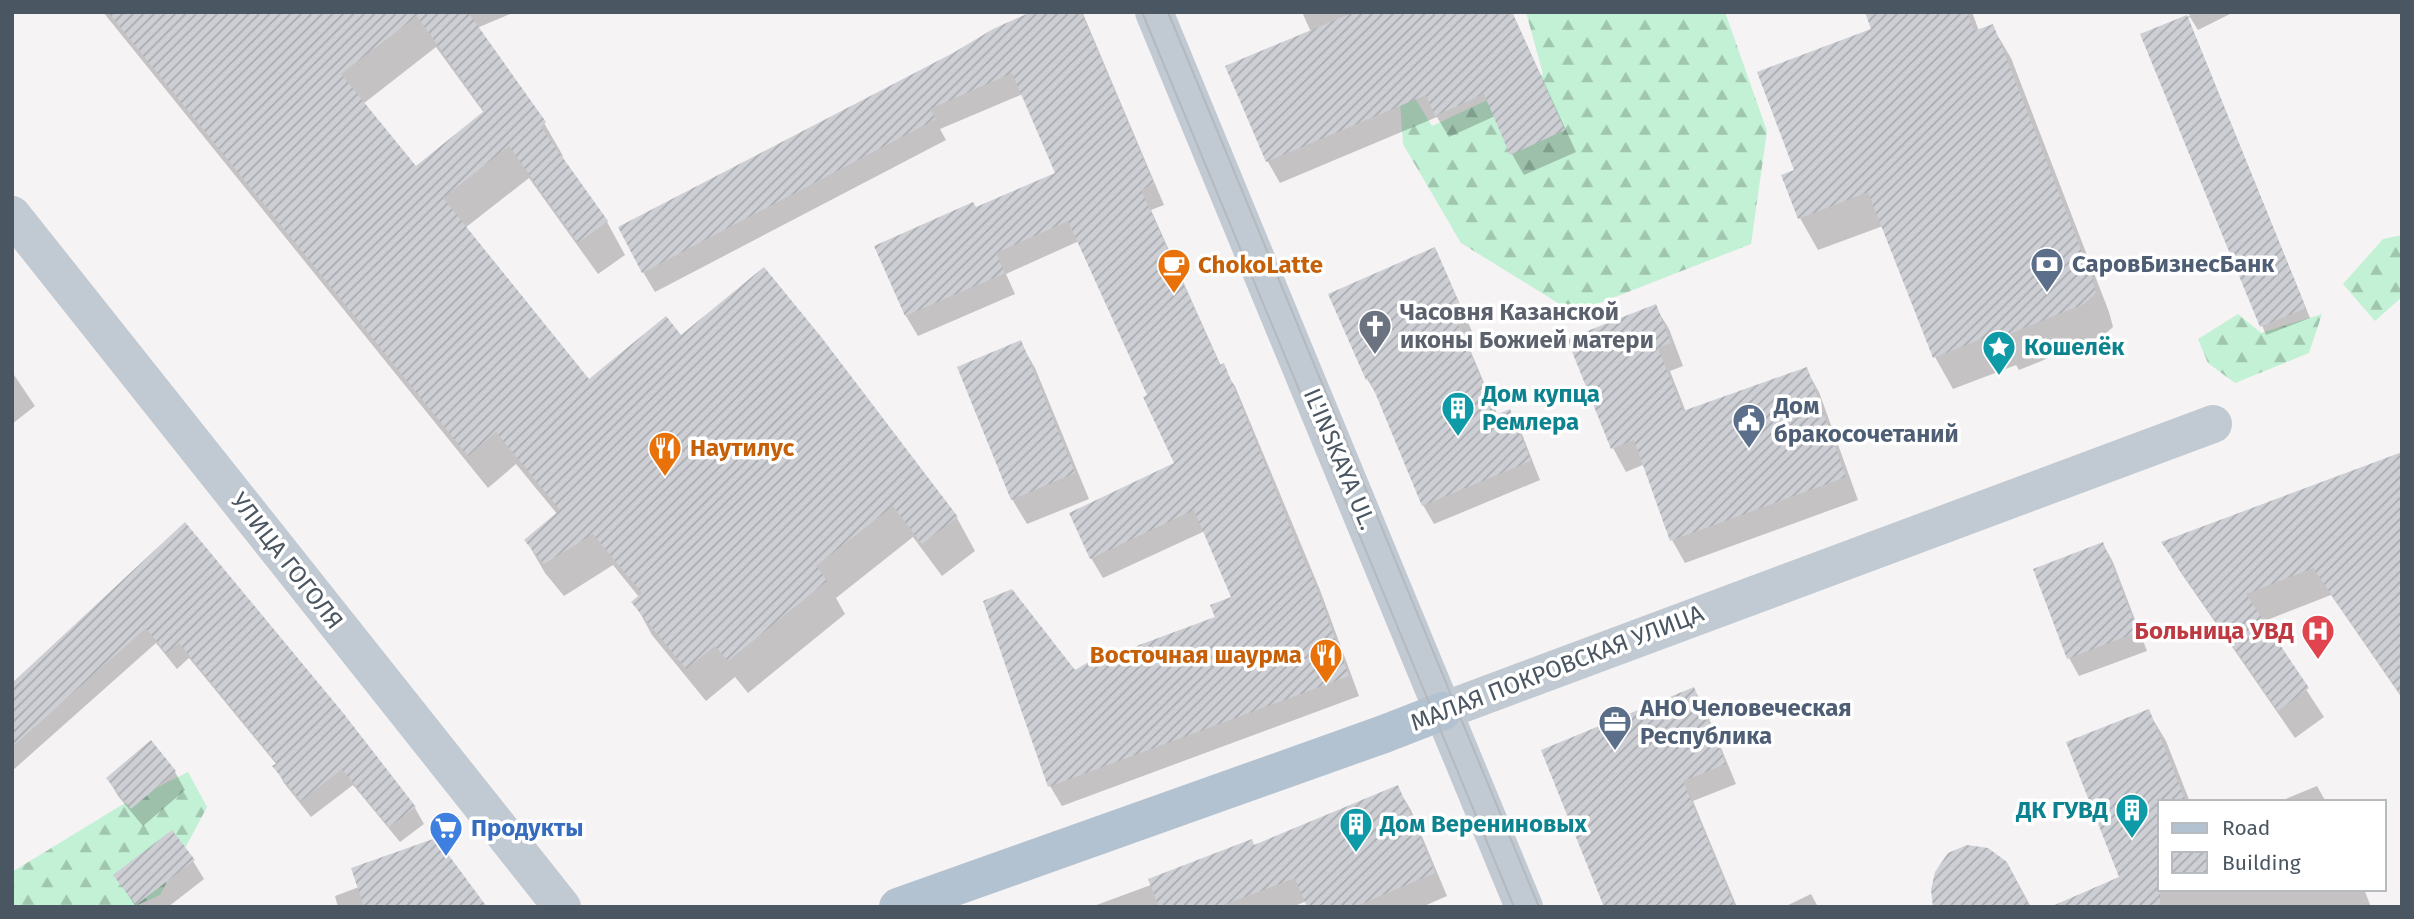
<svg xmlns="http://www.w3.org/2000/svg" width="2414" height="919" viewBox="0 0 2414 919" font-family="'Fira Sans',sans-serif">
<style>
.forest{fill:url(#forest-firs)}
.shadow{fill:#0003;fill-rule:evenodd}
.building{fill:url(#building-hatch);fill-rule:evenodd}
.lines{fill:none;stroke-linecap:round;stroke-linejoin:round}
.minor{stroke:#c1cad2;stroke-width:38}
.major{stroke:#b3c2d1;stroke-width:38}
.tram{stroke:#b5b8bd;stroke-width:2}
.labels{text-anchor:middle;stroke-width:7;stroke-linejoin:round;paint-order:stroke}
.service-label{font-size:24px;font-weight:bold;fill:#4e5e75;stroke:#fff;text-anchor:start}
.food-label{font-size:24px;font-weight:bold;fill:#c56008;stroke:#fff;text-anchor:start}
.worship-label{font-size:24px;font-weight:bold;fill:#5b616d;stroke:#fff;text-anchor:start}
.culture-label{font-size:24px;font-weight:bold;fill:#0d838f;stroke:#fff;text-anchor:start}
.street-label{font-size:24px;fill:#4a5661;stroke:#fff}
.health-label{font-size:24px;font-weight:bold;fill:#be3a42;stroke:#fff;text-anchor:end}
.shop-label{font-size:24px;font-weight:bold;fill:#366cbe;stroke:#fff;text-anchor:start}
</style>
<defs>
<pattern id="forest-firs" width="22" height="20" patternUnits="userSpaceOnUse" patternTransform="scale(1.75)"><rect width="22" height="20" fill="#c3f1d5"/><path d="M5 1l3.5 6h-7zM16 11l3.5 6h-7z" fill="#a0c6b0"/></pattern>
<pattern id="building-hatch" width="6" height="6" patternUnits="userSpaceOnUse" patternTransform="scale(1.75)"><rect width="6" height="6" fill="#cdcfd5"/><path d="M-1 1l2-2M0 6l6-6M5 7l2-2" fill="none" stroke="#a8abb0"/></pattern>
</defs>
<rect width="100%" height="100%" fill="#f5f3f3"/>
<!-- forest -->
<path class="forest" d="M1526,12h199l42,119 -16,113 -177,69 -113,-70 -58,-99 -5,-73 34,55 111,-52z
M2402,235v62l-27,24 -32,-37 40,-45z
M2238,314l23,19 61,-19 -13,39 -74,30 -27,-20 -10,-24z
M188,772l19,35 -47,88 -27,12h-121v-35l108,-66z"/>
<!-- shadow -->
<path class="shadow" d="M103,12h412l-38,16 67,95 19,33 -2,2 46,64 18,33 -27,19 -69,-96 -64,50 124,153 92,-44 276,181 18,33 -33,25 -29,-39 -77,61 9,16 -97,79 -13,-16 -29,24 -54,-66 -18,-33 5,-5 -26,-32 -49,31 -19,-23 -19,-33 32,-25 -42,-51 -28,24zM436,47l48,66 -68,55 -53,-64z
M1036,12h46l2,4 80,189 -13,5 70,156 14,20 85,204 39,106 -297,110 -12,-20 24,-114 143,-54 17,-20 -29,-67 -102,47 -12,-20 86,-94 -27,-68 -71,-155 -73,33 9,20 -97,42 -12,-20 -30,-69 99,-38 82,-35 -34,-80 -83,35 6,11 -291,152 -12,-20z
M1302,12h47l5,14 30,-14h128l64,140 -52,23 -12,-21 -17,-38 -46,21 -12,-20 -157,66 -12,-21 -40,-95 83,-35z
M1867,12h105l7,19 13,-5 19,32 98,254 4,15 -10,9 -84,34 -3,-5 -63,24 -18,-32 -52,-131 -65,24 -18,-32 -4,-47 78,-141z
M2188,12h46l-36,18 -8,-13 -2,1 122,300 -44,17 -123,-300 47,-19z
M1434,249l10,19 30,68 -8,4 32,76 11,-5 11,18 20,51 -106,44 -11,-19 -45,-108 -11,-18z
M1655,306l14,23 14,37 -13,5 16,41 120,-43 13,23 39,108 -173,63 -13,-23 -27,-76 -19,8 -13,-24 -43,-108z
M1020,342l15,26 54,131 -62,25 -15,-25z
M12,372l23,34 -23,18z
M2402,453v245l-71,-103 -69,27 62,95 -29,21 -116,-168 -15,-27z
M185,524l158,191 72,93 9,16 -24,18 -47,-57 -42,32 -27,-34 -9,-16 2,-2 -88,-107 -12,11 -21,-26 -144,128v-86z
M2103,544l10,18 34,89 -68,25 -10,-18 -34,-88z
M1694,689l11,20 31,75 -43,17 44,106h-131z
M2148,711l18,30 24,61h-30v87h204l7,18h-319l69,-29z
M175,772l10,18 -42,36 -25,-30 -10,-17z
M2317,786l9,16h-48z
M1397,787l14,23 36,86 -25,11h-113l-2,-6 -15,6h-201l163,-60z
M2001,859l9,9 21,39h-94z
M193,861l11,18 -36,28h-32l-21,-32z
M359,887l126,20h-147l-3,-11z
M1811,894l7,13h-34z"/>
<!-- building -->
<path class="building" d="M108,12h360l78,110 -5,5 67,94 -30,22 -69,-97 -66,52 146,181 77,-63 15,19 83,-68 58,71 136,179 -36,27 -29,-38 -77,60 11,15 -99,80 -13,-15 -29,23 -55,-67 11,-9 -49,-59 -49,30 -20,-24 36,-30 -64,-78 -28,24zM417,16l67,95 -68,55 -75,-92z
M1031,12h50l73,172 -13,6 79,175 4,-2 83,206 2,-1 40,108 -301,111 -65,-186 29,-12 63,81 27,-16 2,4 111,-41 -5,-12 21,-8 -37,-87 -104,49 -21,-46 105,-50 -31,-66 4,-2 -79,-174 -72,32 9,20 -100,43 -31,-70 99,-44 3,5 79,-34 -43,-100 -82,36 6,10 -294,154 -24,-46 335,-174 40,-24z
M1354,12h158l53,118 -55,25 -26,-61 -49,22 -9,-21 -160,67 -41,-96z
M1865,12h102l7,19 19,-7 99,254 4,15 -12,11 -85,34 -2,-5 -64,25 -65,-166 -70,27 -17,-44 13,-5 -37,-98 114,-43z
M2187,15l119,293 -46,19 -120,-293z
M1435,247l30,70 -8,4 39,94 14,-6 21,52 -109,45 -53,-128 -3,2 -38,-86z
M1656,304l15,39 -13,5 25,63 124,-44 39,110 -176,64 -36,-101 -23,9 -44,-110z
M1021,340l54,133 -64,27 -54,-133z
M2402,452v245l-89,-129 -67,26 63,94 -31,23 -117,-169z
M185,522l159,192 72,93 -27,20 -47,-58 -41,32 -29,-35 5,-3 -98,-120 -13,10 -20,-25 -134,119v-64z
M2103,542l35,90 -71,27 -34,-90z
M1694,687l32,77 -43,17 52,126h-131l-63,-157z
M2149,709l37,93h-26v105h-110l69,-30 -53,-135z
M151,740l25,31 -45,38 -25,-31z
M1398,785l37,88 -81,34h-47l-12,-29 -77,29h-59l-11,-28 104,-40 2,6z
M172,830l23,30 -59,45 -23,-30z
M436,838l51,69h-123l-13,-39z
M1967,845l21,3 19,14 22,45h-96l-2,-17 4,-18 13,-19z"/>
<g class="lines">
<!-- minor -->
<path class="minor" d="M1154,12l370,895
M12,215l550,692
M1443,711l770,-287"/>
<!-- major -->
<path class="major" d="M898,907l486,-173 59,-23"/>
<!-- tram -->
<path class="tram" d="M1142,12l372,895
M1168,12l371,895"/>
</g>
<!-- icons -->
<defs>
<symbol id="bank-pin" viewBox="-11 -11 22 30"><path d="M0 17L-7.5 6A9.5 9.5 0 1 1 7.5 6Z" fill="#5c6f8a" stroke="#fff"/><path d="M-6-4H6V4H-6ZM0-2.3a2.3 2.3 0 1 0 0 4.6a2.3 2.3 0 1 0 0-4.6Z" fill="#fff"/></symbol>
<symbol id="cafe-pin" viewBox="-11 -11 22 30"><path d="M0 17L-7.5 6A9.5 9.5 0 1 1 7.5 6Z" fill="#e8710a" stroke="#fff"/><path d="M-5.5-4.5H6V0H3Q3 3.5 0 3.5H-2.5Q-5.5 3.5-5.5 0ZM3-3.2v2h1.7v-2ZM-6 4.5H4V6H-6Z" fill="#fff"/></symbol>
<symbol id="church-pin" viewBox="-11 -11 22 30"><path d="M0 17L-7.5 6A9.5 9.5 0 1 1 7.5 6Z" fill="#6b7280" stroke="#fff"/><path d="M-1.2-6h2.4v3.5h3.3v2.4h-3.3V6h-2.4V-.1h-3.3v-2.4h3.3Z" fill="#fff"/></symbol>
<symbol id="sight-pin" viewBox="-11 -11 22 30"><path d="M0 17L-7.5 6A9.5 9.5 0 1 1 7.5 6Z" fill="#0f9aa8" stroke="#fff"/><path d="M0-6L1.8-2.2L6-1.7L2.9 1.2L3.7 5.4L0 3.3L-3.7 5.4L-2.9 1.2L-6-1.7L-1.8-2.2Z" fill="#fff"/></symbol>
<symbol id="building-pin" viewBox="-11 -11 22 30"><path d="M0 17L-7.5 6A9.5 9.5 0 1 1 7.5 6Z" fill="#0f9aa8" stroke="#fff"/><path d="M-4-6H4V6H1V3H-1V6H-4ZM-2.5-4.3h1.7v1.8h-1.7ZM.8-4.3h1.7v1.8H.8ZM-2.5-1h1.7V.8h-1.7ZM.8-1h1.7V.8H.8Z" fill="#fff"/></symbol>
<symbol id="civic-pin" viewBox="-11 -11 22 30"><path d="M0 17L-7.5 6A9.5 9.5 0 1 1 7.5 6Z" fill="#5c6f8a" stroke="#fff"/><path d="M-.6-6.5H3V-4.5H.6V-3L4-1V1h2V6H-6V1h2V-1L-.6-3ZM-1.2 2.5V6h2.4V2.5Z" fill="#fff"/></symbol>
<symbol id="restaurant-pin" viewBox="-11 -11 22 30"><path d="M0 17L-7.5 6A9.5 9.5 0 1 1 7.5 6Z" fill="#e8710a" stroke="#fff"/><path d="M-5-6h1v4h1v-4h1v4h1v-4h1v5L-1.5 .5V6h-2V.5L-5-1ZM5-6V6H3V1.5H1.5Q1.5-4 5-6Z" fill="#fff"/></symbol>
<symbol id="hospital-pin" viewBox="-11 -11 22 30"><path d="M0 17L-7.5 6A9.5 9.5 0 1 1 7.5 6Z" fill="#e0444e" stroke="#fff"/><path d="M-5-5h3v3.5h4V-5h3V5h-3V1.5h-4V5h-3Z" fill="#fff"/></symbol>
<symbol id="office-pin" viewBox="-11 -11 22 30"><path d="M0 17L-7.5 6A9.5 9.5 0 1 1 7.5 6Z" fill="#5c6f8a" stroke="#fff"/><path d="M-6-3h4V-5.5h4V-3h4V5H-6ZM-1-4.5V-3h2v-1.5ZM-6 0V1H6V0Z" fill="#fff"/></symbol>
<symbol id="supermarket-pin" viewBox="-11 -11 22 30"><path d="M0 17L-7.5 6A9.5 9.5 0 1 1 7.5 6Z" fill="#3f7fe0" stroke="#fff"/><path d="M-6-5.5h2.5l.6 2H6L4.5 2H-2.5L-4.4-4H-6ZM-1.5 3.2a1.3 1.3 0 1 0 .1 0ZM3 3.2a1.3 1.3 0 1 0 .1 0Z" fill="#fff"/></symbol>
</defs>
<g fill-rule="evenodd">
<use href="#bank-pin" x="2028" y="245" width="38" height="52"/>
<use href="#cafe-pin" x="1155" y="246" width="38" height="52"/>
<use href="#church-pin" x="1356" y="307" width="38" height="52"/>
<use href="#sight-pin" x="1980" y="328" width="38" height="52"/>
<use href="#building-pin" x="1439" y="389" width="38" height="52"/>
<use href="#civic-pin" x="1730" y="401" width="38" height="52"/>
<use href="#restaurant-pin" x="646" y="429" width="38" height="52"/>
<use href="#hospital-pin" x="2299" y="612" width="38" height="52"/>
<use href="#restaurant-pin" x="1307" y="636" width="38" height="52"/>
<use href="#office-pin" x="1596" y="703" width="38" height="52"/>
<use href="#building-pin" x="2113" y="791" width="38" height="52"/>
<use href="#building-pin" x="1337" y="805" width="38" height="52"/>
<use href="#supermarket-pin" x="427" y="809" width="38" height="52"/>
</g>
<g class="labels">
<!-- service labels -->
<g class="service-label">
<text x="2072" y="272">СаровБизнесБанк</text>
<text x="1774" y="414">Дом<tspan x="1774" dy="28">бракосочетаний</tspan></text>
<text x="1640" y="716">АНО Человеческая<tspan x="1640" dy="28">Республика</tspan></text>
</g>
<!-- food labels -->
<g class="food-label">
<text x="1198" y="273">ChokoLatte</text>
<text x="690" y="456">Наутилус</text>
<text x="1302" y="663" text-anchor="end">Восточная шаурма</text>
</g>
<!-- worship labels -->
<g class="worship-label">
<text x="1400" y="320">Часовня Казанской<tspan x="1400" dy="28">иконы Божией матери</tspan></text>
</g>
<!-- culture labels -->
<g class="culture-label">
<text x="2024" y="355">Кошелёк</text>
<text x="1482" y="402">Дом купца<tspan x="1482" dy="28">Ремлера</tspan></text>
<text x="2108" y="818" text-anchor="end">ДК ГУВД</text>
<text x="1380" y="832">Дом Верениновых</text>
</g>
<!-- street labels -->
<g class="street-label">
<text transform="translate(1340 459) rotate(67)" y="8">IL'INSKAYA UL.</text>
<text transform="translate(287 561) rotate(52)" y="8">УЛИЦА ГОГОЛЯ</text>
<text transform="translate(1557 668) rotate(-21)" y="8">МАЛАЯ ПОКРОВСКАЯ УЛИЦА</text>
</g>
<!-- health labels -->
<g class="health-label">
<text x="2294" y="639">Больница УВД</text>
</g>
<!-- shop labels -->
<g class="shop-label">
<text x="471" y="836">Продукты</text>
</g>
</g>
<!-- border -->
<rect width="2414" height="919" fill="none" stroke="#4a5661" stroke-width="28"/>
<!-- legend -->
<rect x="2158" y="800" width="228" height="91" fill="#ffffff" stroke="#b7bbc0" stroke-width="2"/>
<rect x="2172" y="823" width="35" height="10" fill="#b3c2d1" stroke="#b7bbc0" stroke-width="2"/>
<text x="2222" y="835" font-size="21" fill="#4a5661">Road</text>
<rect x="2172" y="852" width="35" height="21" fill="url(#building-hatch)" stroke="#b7bbc0" stroke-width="2"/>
<text x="2222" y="870" font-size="21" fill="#4a5661">Building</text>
</svg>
